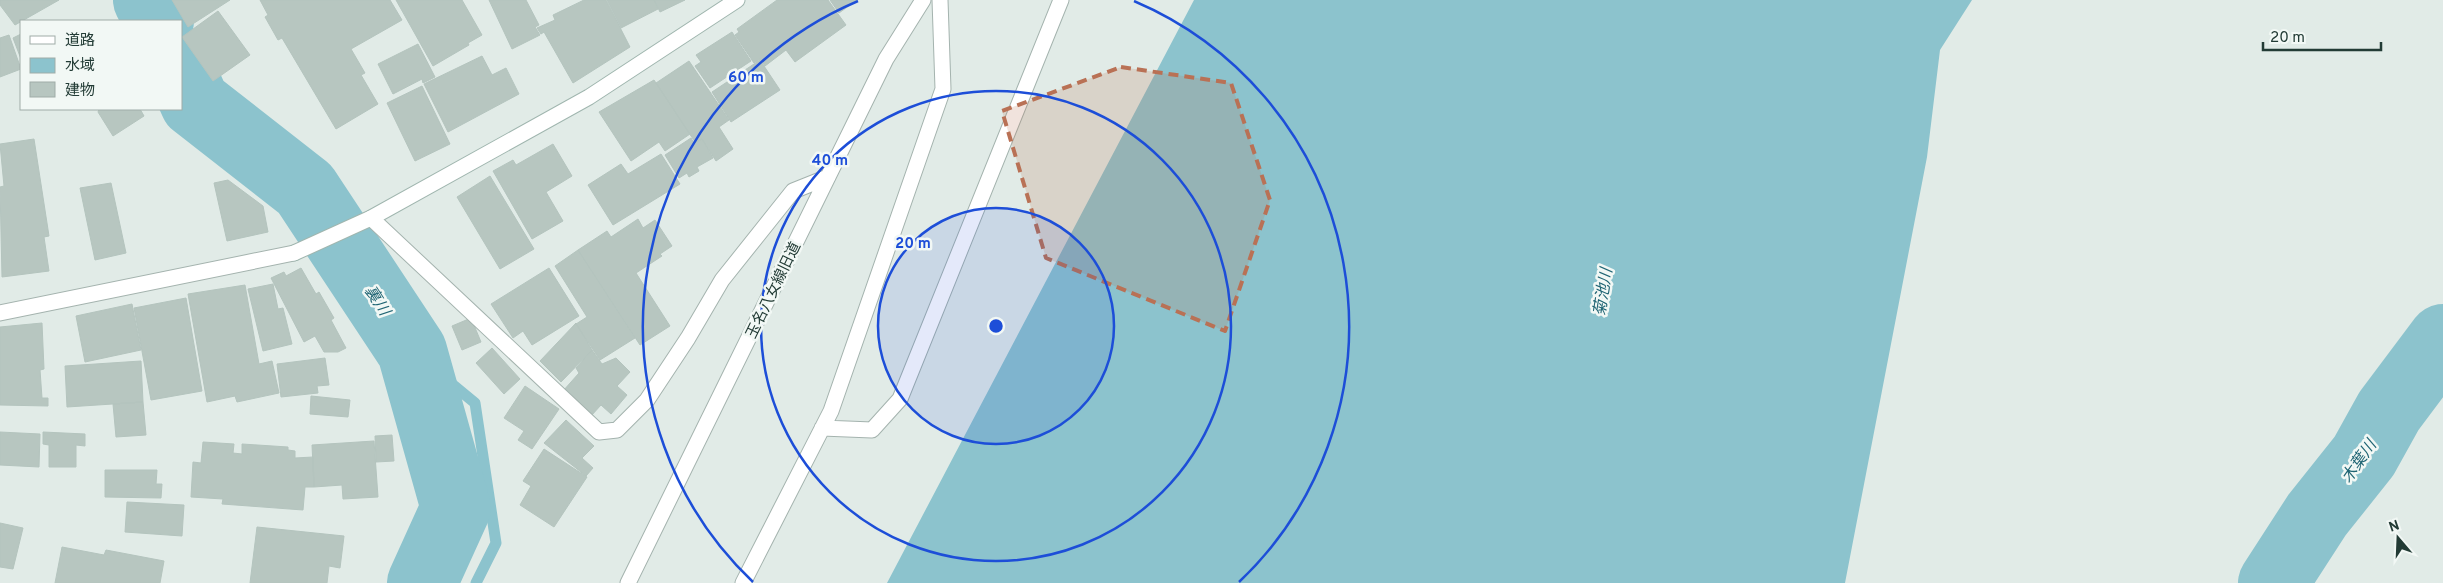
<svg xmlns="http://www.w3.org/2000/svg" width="2443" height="583" viewBox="0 0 2443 583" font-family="Overpass,'Noto Sans JP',sans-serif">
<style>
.water{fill:#8cc3cd}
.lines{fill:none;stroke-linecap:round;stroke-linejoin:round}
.stream{stroke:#8cc3cd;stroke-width:11}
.river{stroke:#8cc3cd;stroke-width:70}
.building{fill:#b7c6c0;stroke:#b4c4be}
.lane-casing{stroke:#a4b3ae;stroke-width:17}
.street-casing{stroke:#a4b3ae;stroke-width:17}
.secondary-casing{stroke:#a0b6af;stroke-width:17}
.lane{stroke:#fff;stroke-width:15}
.street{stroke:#fff;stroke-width:15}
.secondary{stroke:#fff;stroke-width:15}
.marked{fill:#b97155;fill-opacity:0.2;stroke:#b97155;stroke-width:4;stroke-dasharray:10 6;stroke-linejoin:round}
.ring{fill:none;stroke:#1d4ed8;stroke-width:2.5}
.labels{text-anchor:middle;stroke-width:5;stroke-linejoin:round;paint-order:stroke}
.street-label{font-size:15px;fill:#223b35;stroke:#f2f8f5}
.water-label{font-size:16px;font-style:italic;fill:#206574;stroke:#f2f8f5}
.centre{fill:#1d4ed8;stroke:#f2f8f5;stroke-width:2.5}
.ring-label{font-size:15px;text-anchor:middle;font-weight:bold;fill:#1d4ed8;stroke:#f2f8f5;stroke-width:5;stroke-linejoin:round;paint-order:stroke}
</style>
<rect width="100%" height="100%" fill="#e1ebe7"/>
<!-- water -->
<path class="water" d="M1194,0h778l-32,50 -13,107 -82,426h-958z"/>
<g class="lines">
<!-- stream -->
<path class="stream" d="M412,351l63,52 21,140 -20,40"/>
<!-- river -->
<path class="river" d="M148,0l11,21
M181,72l14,31 110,86 107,162 44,157 -34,75
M2273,583l44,-68 47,-59 25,-45 54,-72"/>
</g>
<!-- building -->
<path class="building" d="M0,0h59l-44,25 -15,-20z
M172,0h58l-42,27z
M260,0h130l12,20 -51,29 14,24 -4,2 17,29 -42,25 -54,-91 -4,2 -13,-23 3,-2z
M396,0h66l20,35 -14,8 1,2 -36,21z
M489,0h37l13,25 -4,2 5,8 -28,14z
M584,0h22l24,47 -57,36 -29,-51 -3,2 -4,-6 18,-8 -2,-5z
M607,0h47l4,9 -37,19z
M654,0h31l-25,12z
M777,0h51l18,25 -51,37 -9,-12 -21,16 -5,-7 -6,4 -19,-28 4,-3 -2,-3z
M830,0h27l-18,13z
M218,11l32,44 -37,26 -31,-44z
M732,32l19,29 -41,27 -15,-22 6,-4 -5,-7z
M21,34v25l-8,-21z
M9,35l12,34 -21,8v-39z
M418,44l17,33 -12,6 -1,-4 -29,15 -15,-30z
M482,56l10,19 14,-7 13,26 -71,38 -24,-48z
M760,60l20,30 -49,32 -19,-30z
M689,61l40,59 -10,7 14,22 -17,12 -14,-22 -7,3 -39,-59z
M654,80l36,54 -25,17 -6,-9 -28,19 -32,-49z
M422,86l28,58 -35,17 -28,-58z
M99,109h41l4,7 -31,20 -15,-24z
M691,138l3,5 8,-4 11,19 -16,9 2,4 -10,6 -2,-4 -8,5 -14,-23z
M34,139l15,97 -5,1 5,34 -47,6 -2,-90 4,-1 -4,-42z
M553,144l19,32 -26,16 17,29 -31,18 -39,-68 20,-11 3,5z
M661,154l19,30 -67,41 -25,-40 33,-21 7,10z
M490,176l44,73 -34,20 -43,-72z
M228,180l35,26 5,26 -41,9 -13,-58z
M111,183l15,70 -31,7 -15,-72z
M638,219l5,9 12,-8 17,26 -12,8 2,2 -26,17 34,53 -30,19 -62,-95 29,-19 4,6z
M578,250l57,88 -35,22 -24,-36 11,-7 -32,-51z
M301,268l15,26 3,-2 15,26 -3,2 15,28 -8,4h-14l-9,-16 -11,6 -33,-64 13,-6 2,4z
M549,268l30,48 -47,29 -9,-14 -10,7 -22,-34z
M273,284l5,25 5,-1 9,36 -29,7 -15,-62z
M245,285l14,79 13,-3 7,32 -42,9 -2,-6 -28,6 -19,-108z
M186,298l16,93 -51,9 -17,-92z
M132,304l9,46 -56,12 -9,-46z
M471,318l10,24 -19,8 -10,-24z
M42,323l2,46 -4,1 2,28h6v8l-48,-1v-78z
M576,323l16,27 -31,32 -21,-21z
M492,348l28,31 -16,15 -28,-31z
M592,350l10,14 14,-6 14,14 -13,14 10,9 -16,19 -10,-9 -10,11 -28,-25 16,-18 -3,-5z
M325,358l4,27 -12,1 1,7 -37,4 -4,-33z
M141,361l2,41 -76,5 -2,-41z
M525,386l34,23 -27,40 -14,-9 6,-9 -20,-13z
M311,396l39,4 -2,17 -38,-3z
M143,402l3,33 -30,2 -3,-33z
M566,420l28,26 -12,12 11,10 -7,8 -42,-33z
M0,432l40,2 -1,33 -39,-2z
M43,432l42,2v12l-9,-1v22h-27v-22l-6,-1z
M392,435l2,26 -18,1 -1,-26z
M374,441l4,56 -35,2 -1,-14 -28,2 -2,-42z
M203,442l31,2 -1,9 9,1v-10l46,3v3l7,1v7l18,-1 1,30h-9l-2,23 -81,-6 1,-5 -32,-2 2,-35 8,1z
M544,449l43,28 -33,50 -34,-22 11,-19 -8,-5z
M105,470h52l-1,14h6l-1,14 -56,-1z
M127,502l57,3 -2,31 -57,-4z
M0,523l23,5 -10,41 -13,-2z
M257,527l87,9 -4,32 -11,-2 -2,17h-77z
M62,547l42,8 2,-5 58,11 -4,22h-105z"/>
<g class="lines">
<defs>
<path id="lane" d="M822,428l50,2 28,-31 161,-399
M743,583l88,-172 112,-322 -3,-89"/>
<path id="street" d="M371,218l228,214 18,-2 30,-30 41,-62 34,-58 71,-89 35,-14
M0,313l294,-60
M628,583l258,-524 37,-59"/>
<path id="secondary" d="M294,253l77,-35 218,-121 148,-97"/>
</defs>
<!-- lane casing -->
<use href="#lane" class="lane-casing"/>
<!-- street casing -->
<use href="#street" class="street-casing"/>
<!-- secondary casing -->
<use href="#secondary" class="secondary-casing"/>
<!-- lane -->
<use href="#lane" class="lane"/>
<!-- street -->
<use href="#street" class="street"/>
<!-- secondary -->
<use href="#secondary" class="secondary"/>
</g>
<!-- marked area -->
<path class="marked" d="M1121,67l110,16 39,117 -45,131 -179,-73 -44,-147z"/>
<!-- distance rings -->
<circle cx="996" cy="326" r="118" fill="#1d4ed8" fill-opacity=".12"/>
<g class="ring">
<circle cx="996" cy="326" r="118"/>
<circle cx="996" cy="326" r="235"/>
<path d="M753 582A353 353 0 0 1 858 1M1134 1A353 353 0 0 1 1239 582"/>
</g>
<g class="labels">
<!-- street labels -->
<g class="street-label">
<text transform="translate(773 290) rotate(-64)" y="5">玉名八女線旧道</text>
</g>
<!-- water labels -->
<g class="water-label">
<text transform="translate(1602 292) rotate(-81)" y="6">菊池川</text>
<text transform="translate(378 300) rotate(57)" y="6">裏川</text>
<text transform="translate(2358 461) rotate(-55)" y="6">木葉川</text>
</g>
</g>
<circle cx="996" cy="326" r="8" class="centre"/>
<g class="ring-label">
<text x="746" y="82">60 m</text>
<text x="830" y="165">40 m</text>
<text x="913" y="248">20 m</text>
</g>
<!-- legend -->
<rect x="20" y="20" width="162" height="90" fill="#f2f8f5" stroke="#9faca8"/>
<rect x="30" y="36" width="25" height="8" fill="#ffffff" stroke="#9faca8"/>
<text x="65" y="45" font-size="15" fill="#223b35">道路</text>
<rect x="30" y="58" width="25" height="15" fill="#8cc3cd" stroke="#9faca8"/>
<text x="65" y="70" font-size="15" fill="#223b35">水域</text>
<rect x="30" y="82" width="25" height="15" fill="#b7c6c0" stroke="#9faca8"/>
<text x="65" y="95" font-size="15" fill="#223b35">建物</text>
<!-- north arrow -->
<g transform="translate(2398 538) rotate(341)" stroke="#f2f8f5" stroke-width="4" paint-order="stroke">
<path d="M0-4L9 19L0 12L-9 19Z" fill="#223b35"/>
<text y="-8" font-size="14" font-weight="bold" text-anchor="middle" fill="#223b35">N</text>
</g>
<!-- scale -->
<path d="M2263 42v8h118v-8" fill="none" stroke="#223b35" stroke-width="2.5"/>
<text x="2270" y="42" font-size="15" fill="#223b35" stroke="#f2f8f5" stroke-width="4" paint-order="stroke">20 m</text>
</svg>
